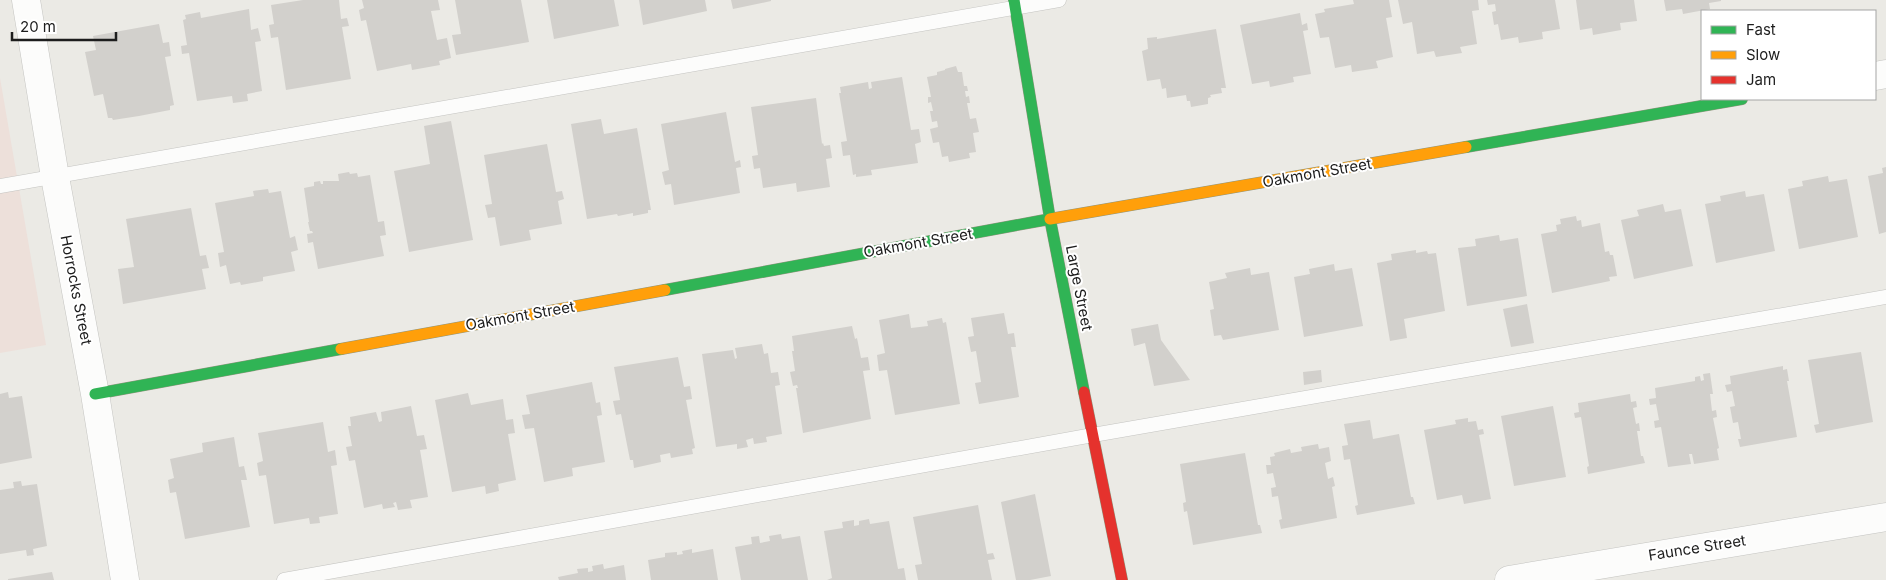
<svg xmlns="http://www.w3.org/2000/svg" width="1886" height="580" viewBox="0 0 1886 580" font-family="Inter,sans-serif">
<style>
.commercial{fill:#ede0da}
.building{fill:#d2d0cc}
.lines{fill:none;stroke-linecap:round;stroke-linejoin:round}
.lane-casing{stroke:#c4c4c1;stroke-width:15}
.street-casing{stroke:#c4c4c1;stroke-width:29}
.fast-casing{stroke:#8f957d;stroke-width:12}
.slow-casing{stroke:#8f957d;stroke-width:12}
.jam-casing{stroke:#8f957d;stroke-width:12}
.lane{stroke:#fcfcfb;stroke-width:14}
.street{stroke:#fcfcfb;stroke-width:28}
.fast{stroke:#30b455;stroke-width:11}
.slow{stroke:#ff9f0a;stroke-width:11}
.jam{stroke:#e5322d;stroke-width:11}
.labels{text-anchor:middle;stroke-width:4;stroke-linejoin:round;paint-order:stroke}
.street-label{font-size:15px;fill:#1d1d1d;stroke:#fff}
</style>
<rect width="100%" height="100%" fill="#ebeae5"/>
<!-- commercial -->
<path class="commercial" d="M0,78l46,267 -46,8z"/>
<!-- building -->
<path class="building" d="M303,0h36l2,19 6,-1 2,8 -7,1 9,52 -65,11 -8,-53 -7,1 -2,-13 5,-1 -3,-19z
M362,0h76l2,10 -9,1 6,29 10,-2 4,20 -12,3 1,4 -28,5 -1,-6 -34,7 -11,-51 -5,1 -2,-11 5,-2z
M455,0h66l8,42 -73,13 -4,-20 9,-1z
M547,0h67l5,26 -65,13z
M639,0h66l2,11 -64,14z
M731,0h40v1l-38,8z
M1353,0h36l3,17 -6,1 7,39 -17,4 2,7 -26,4 -1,-7 -16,3 -6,-31 -9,1 -5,-24 10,-2 -1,-3 30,-5z
M1398,0h80l1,10 -7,1 5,33 -17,3 2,6 -26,4 -2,-6 -17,3 -5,-32 -9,2z
M1487,0h68l5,29 -18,3 1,7 -24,4 -1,-6 -17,3 -3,-16 -4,1 -2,-13 4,-1 -1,-7 -7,1z
M1576,0h58l3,21 -17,2 1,7 -28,5 -1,-7 -12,2z
M1664,0h57v1l-12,2 1,6 -27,5 -1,-5 -16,2z
M249,9l2,21 7,-2 3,13 -6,1 7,49 -15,3 1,7 -15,2 -1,-7 -35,5 -8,-48 -7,1 -1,-8 6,-1 -4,-25 3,-1 -1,-4 15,-3 1,6z
M1300,13l2,12 5,-2 1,7 -5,1 8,43 -18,3 1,5 -24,5 -1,-6 -17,3 -12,-59z
M159,24l4,19 6,-1 2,14 -6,1 9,48 -4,1v4l-31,6 -26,4 -1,-2h-4l-5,-24 -9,2 -9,-44 11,-2 -3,-14z
M1216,29l10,59h-5l1,5 -12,2 1,2 -3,1v6l-17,3 -1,-6h-3l-1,-6 -19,3 -1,-10 -4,1 -2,-10 -13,2 -5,-30 6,-2 -1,-11 10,-1v2z
M956,66l2,6h4l2,14h3l1,5h-3l1,6 3,-1 1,7h-3l3,16 6,-1 3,14 -6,1 3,19 -7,1 1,5 -21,4 -1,-6 -6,1 -3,-15 -6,1 -3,-14 8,-2 -1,-6 -5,1 -2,-11h3l-2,-9 -3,1v-6h3l-4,-20 10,-2v-3l8,-2v-1z
M902,77l9,53 8,-1 2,13 -6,2 3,19 -47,7 1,5 -16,2v-3l-3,1 -3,-20 -7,1 -2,-14 6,-1 -8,-48h2l-1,-6 28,-5 1,7 3,-1 -1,-6z
M816,98l6,46 1,-1 1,3 6,-1 2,13 -6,1 4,28 -33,5 -1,-9 -33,5 -3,-20 -6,1 -2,-13 6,-1 -7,-48z
M726,112l9,50 5,-2 1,7 -5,1 4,25 -66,12 -3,-21 -6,1 -3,-13 7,-2 -8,-46z
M601,119l3,15 33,-6 14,82h-3v3l-15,3v-3l-15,3 -1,-2 -30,5 -16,-95z
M451,121l22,119 -64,12 -15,-81 36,-7 -6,-38z
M547,144l9,48 6,-1 2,8 -6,2 4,23 -33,6 2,10 -31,6 -5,-29 -7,1 -3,-13 7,-1 -8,-49z
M1886,167v65l-7,2 -11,-58 15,-3 -1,-5z
M349,172l1,2 7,-1 1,4 12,-2 8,47 6,-1 2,14 -6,1 4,20 -66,13 -5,-27 -5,1 -1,-9 6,-1 -1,-2h-2l-2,-9h1l-5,-34 10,-2v-4l6,-1 1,3h2v-3h16l-1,-7z
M1828,176l1,6 18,-3 11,58 -59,12 -11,-60 15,-3 -1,-5z
M268,189l1,4 12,-2 9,47 5,-2 3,14 -7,2 4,19 -32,6v4l-22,4 -1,-3 -10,2 -4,-19 -6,2 -2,-14 6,-1 -9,-49 39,-7 -1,-5z
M1745,191l1,6 18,-3 11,57 -59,12 -11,-59 16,-3 -1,-5z
M1663,204l2,8 16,-3 12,57 -59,13 -13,-59 18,-4 -2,-6z
M191,208l9,48 6,-1 3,13 -7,1 4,20 -83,15 -5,-35 16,-2 -8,-48z
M1576,216l1,5 4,-1 1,7 18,-4 5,29 4,-1 1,4h3l4,21 -8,1 1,4 -58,12 -11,-59 16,-3 -1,-6 5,-1 -1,-5z
M1499,235l1,6 18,-3 9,58 -60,10 -9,-58 18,-2 -1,-7z
M1416,250v3l11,-2 1,3 8,-1 9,58 -41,8 3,19 -17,3 -13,-78 15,-3 -1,-6z
M1334,264l1,7 17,-3 11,58 -59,11 -10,-60 16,-3 -1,-5z
M1250,268l1,7 18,-3 10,58 -56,10 -2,-5 -7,1 -4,-26 4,-1 -5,-27 18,-4 -2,-5z
M1527,304l7,39 -23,4 -8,-38z
M1004,313l4,21 6,-1 2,14h-5l8,50 -40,7 -4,-21 6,-1 -5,-31 -5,1 -3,-15 6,-1 -3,-18z
M909,314l2,14 17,-2 -1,-5 15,-3 1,5 3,-1 14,82 -65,11 -8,-45 -8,1 -2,-16 8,-2 -6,-33z
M1158,324l3,16 29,40 -36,6 -9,-43 -11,3 -3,-17z
M852,326l3,13 2,-1 4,20 7,-1 2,13 -7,1 8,48 -68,14 -7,-45h2l-1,-3 -4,1 -3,-14 5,-1 -3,-20h2l-2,-15z
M762,344l2,10 4,-1 3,20 7,-1 2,13 -5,1 7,48 -16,3 1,5 -13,2 -1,-6 -7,2 2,7 -11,2v-5l-21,3 -14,-93 31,-4 2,9 2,-1 -2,-10z
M1861,352l12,70 -57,11 -2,-8 5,-1 -11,-64z
M678,357l6,30 6,-1 2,13 -6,1 9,48 -3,1 1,5 -22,4 -1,-5 -10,2 1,7 -27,6 -1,-8h-3l-9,-46 -5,1 -3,-14 7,-1 -6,-33z
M1783,366v4l4,-1 2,12h-2l10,56 -57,10 -2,-8h3l-3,-17 -5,1 -3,-16 5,-1 -3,-15 -5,1 -2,-7 6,-1 -1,-8z
M1321,370l1,12 -18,3 -1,-13z
M1710,373l3,21h-3l2,17 4,-1 1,7 -4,1 6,30 -2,1 2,11 -25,4 -2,-10h-3l2,10 -23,3 -7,-40 -6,1 -1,-7 5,-1 -3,-16 -6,1 -1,-6 7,-1 -1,-10 40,-7v-4l5,-1 1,5 3,-1 -1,-6z
M592,382l4,21 4,-1 2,13 -5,1 8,46 -33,6 1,8 -29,6 -10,-54 -9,1 -3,-14 8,-1 -4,-19z
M8,392l1,6 13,-2 10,62 -32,6v-70z
M468,393l3,12 32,-6 3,21 7,-1 2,14 -7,1 8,46 -18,4 1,7 -13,3 -1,-8 -33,6 -17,-92z
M1630,394l1,8 5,-1 1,6 -4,1 3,16 3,-1 1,8h-3l4,25h2l2,7 -57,11 -1,-7 2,-1 -8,-49 -6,1 -1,-5 5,-1 -1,-9z
M411,406l6,30 7,-1 3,14 -7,1 8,47 -18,3 2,8 -14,2 -2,-8 -3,1 2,4 -12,2 -1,-5 -18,4 -9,-48 -6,1 -3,-14 6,-1 -4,-20h3l-1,-9 26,-5 3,10 3,-1 -1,-9z
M1553,406l13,71 -52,9 -13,-70z
M1468,418v4l8,-1 2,9 5,-1 1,5 -5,1 12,64 -27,5 -2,-9 -25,5 -13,-70 32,-6 -1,-4z
M1370,420l3,19 26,-5 12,63h2l2,7 -58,11 -2,-9 3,-1 -8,-46 -6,1 -2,-14 6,-1 -4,-21z
M323,422l5,30 7,-2 2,15 -6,1 7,48 -19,3 1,6 -10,1 -1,-6 -35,6 -8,-49 -7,1 -2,-13 6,-2 -5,-28z
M234,437l5,30 5,-1 3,14h-6l9,47 -65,12 -9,-47 -6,1 -2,-13 6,-2 -4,-19 33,-7 -1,-9z
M1318,444l1,5 10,-2 2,14 -6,2 3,16 5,-2 2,9 -3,1 5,31 -56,11 -2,-9 3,-1 -4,-23 -6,1 -1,-9 5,-1 -3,-14 -6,1 -1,-9h5l-1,-8 5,-1 -1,-3 16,-4 1,4 11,-2 -1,-4z
M1245,453l13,72h2l2,8 -69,12 -6,-34 -3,1 -1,-9 3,-1 -6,-38z
M21,481l1,5 15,-2 10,62 -14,3 1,6 -7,1 -1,-6 -26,4v-64l14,-2 -1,-6z
M1035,494l16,82 -21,4h-14l-15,-78z
M978,505l9,49 6,-1 2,6 -7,1 4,20h-74l-3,-15 7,-1 -9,-47z
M869,519l1,5 19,-3 9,48 6,-1 2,12h-79l5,-2 -8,-47 19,-3 -1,-6 12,-2v6l5,-1v-4z
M781,534l1,5 18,-3 8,44h-67l-6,-33 17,-3 -1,-7 8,-1 1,7 10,-2 -1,-5z
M692,549v4l21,-4 5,31h-67l-3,-20 17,-3v-4l12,-1v3l6,-1 -1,-3z
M603,564l1,5 20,-4 2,15h-67l-1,-3 20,-4 -1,-4 11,-1v4l5,-1 -1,-5z
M52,572l2,8h-46v-1z"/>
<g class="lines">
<defs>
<path id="lane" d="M0,186l1059,-186
M284,580l809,-145 793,-138"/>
<path id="street" d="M26,0l29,177 40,217 30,186
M1875,76l11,-2
M1509,580l377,-63"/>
<path id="fast" d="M1014,0l36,219 34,173
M1466,147l276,-48
M665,290l385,-71
M95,394l246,-45"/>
<path id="slow" d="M1050,219l416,-72
M341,349l324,-59"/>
<path id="jam" d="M1084,392l38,188"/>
</defs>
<!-- lane casing -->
<use href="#lane" class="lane-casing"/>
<!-- street casing -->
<use href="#street" class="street-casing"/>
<!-- fast casing -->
<use href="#fast" class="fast-casing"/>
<!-- slow casing -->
<use href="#slow" class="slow-casing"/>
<!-- jam casing -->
<use href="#jam" class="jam-casing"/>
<!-- lane -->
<use href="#lane" class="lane"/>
<!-- street -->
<use href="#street" class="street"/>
<!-- fast -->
<use href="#fast" class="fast"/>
<!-- slow -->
<use href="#slow" class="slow"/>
<!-- jam -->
<use href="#jam" class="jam"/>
</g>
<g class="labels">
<!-- street labels -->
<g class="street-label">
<text transform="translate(1317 173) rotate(-10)" y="5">Oakmont Street</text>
<text transform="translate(918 243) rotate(-10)" y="5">Oakmont Street</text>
<text transform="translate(1079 288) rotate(79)" y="5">Large Street</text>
<text transform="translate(76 290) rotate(79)" y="5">Horrocks Street</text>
<text transform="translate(520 316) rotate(-10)" y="5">Oakmont Street</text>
<text transform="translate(1697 548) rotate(-9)" y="5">Faunce Street</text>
</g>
</g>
<!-- legend -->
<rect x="1701" y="10" width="175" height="90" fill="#ffffff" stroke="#a5a5a5"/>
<rect x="1711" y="26" width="25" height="8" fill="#30b455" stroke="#a5a5a5"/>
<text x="1746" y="35" font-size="15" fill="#1d1d1d">Fast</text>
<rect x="1711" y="51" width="25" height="8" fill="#ff9f0a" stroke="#a5a5a5"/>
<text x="1746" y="60" font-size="15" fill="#1d1d1d">Slow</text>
<rect x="1711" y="76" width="25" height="8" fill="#e5322d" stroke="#a5a5a5"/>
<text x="1746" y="85" font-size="15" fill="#1d1d1d">Jam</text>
<!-- scale -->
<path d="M12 32v8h104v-8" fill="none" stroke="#1d1d1d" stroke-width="2.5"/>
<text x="20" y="32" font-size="15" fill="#1d1d1d" stroke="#ffffff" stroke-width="4" paint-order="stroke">20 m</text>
</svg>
